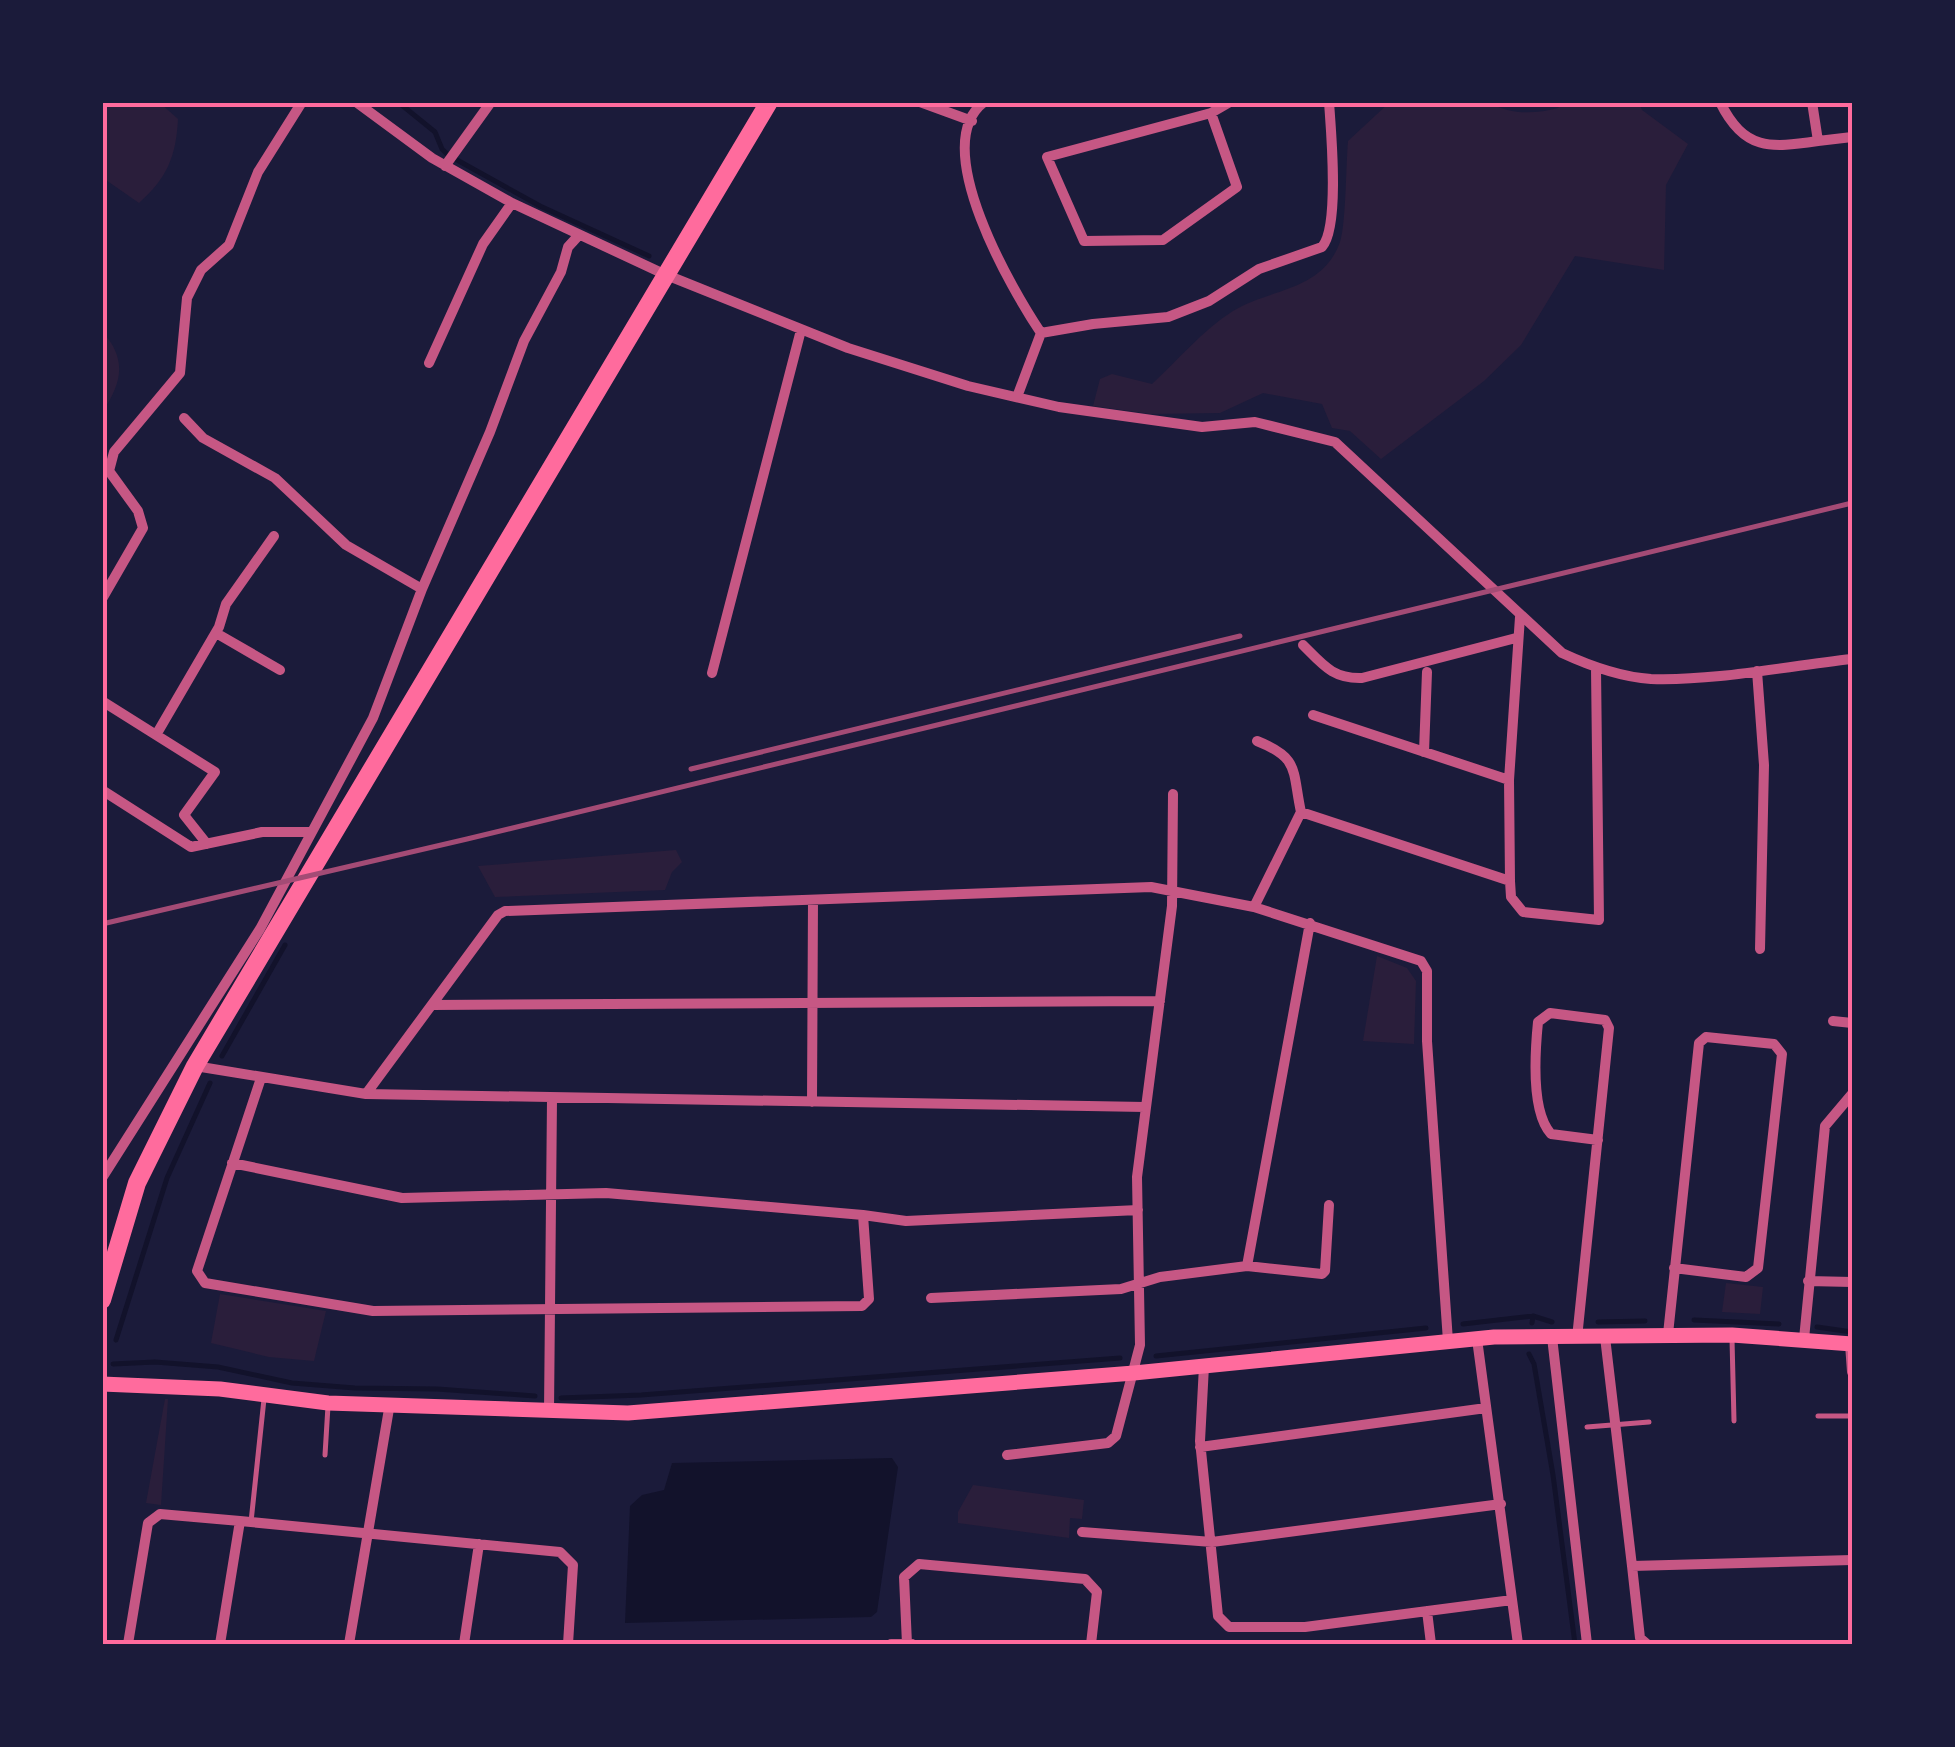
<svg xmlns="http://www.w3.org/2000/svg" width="1955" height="1747" viewBox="0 0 1955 1747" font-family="Raleway,sans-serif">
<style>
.green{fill:#2a1e3b}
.water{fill:#12122b}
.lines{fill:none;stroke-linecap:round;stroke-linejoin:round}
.stream{stroke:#12122b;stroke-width:5}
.service{stroke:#c65784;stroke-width:5}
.minor{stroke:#c65784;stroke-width:10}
.secondary{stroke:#ff6b9d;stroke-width:15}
.trunk{stroke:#ff6b9d;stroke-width:18}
.rail{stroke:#a44b75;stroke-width:5}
.neatline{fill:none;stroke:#ff6b9d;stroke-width:4}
</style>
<rect width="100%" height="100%" fill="#1b1b3a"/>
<!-- green -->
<path class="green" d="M103,102l57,1 18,16c-2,38 -11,59 -39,84l-36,-25z
M1390,102l101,1c19,12 45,11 67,5l4,-5h77l3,7 46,34 -22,41 -2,85 -89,-14 -54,89 -37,36 -103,78 -31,-28 -18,-3 -10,-24 -59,-11 -43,20 -69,1 -58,-8 7,-27 12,-5 40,10c26,-24 51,-54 81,-73 37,-23 89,-19 107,-69 6,-18 6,-78 8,-101z
M103,332c24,28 19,50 0,79z
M676,850l6,12 -10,10 -7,18 -170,7 -17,-31z
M1377,956l30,12 9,13 -2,63 -51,-3z
M1726,1283l37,4 -3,27 -38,-2z
M220,1294l106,17 -12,50 -45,-4 -58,-14z
M165,1399h3l-7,106 -15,-2z
M973,1485l111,15 -2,19 -12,-1 -1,20 -111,-15v-11z"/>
<!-- water -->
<path class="water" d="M892,1458l6,9 -21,145 -6,5 -246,6 5,-117 12,-11 22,-5 8,-27z"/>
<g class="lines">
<!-- stream -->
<path class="stream" d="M398,102l37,30 7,17 6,6 92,51 109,50
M222,1056l63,-111
M1533,1316l19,6
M1694,1320l85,4
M1598,1322l47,-1
M1463,1324l70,-8 -1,7
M1817,1327l35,5
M116,1340l51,-162 43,-95
M1529,1354l5,10 19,111 22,169
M1156,1356l270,-28
M113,1364l42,-2 63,5 74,16 63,5 82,1 98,7
M561,1398l80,-3 479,-37"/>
<!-- service -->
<path class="service" d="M1732,1339l2,82
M1818,1416h34
M1587,1427l62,-5
M325,1455l3,-49
M251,1522l13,-123"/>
<!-- minor -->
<path class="minor" d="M356,102l76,56 80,45 152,71 184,74 120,38 91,21 143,20 53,-5 80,20 227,211c28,13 58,24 89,26 67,2 135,-13 201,-20
M920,102l52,19
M984,102c-57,44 29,189 57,231
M1720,102c24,49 50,46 98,39l-6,-39
M1211,113l26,74 -74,53 -79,1 -37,-84 164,-44 19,-11
M1818,141l34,-4
M445,166l46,-64
M1041,333l52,-9 75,-7 41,-16 50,-32 63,-22c18,-20 9,-116 7,-145
M429,363l54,-119 29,-41
M1017,397l24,-64
M184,418l19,20 72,40 71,67 76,44
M102,599l41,-71 -5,-17 -29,-40 5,-19 66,-79 7,-75 14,-28 28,-25 29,-73 44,-70
M1520,617l-11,163 1,101 1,16 12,15 76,8 -3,-251
M216,633l64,37
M1303,645c20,20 30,34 59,33l154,-40
M1757,671l7,94 -4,184
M712,673l89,-343
M102,701l113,71 -31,43 23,29
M1313,715l196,65
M156,735l63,-108 7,-23 48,-68
M1257,741c43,17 35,29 44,71
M1424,752l3,-80
M102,790l89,57 71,-15h49
M1254,907l47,-95 209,69
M432,1005l728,-4
M1833,1021l19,2
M195,1066l171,28 779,13
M261,1078l-64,193 8,12 168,28 489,-5 7,-7 -6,-84 43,6 232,-11
M366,1094l132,-179 7,-4 646,-24 103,20 167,54 6,10v70l21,300
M812,1102l1,-202
M232,1163l170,35 204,-5 257,22
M102,1178l158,-249 113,-211 49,-129 68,-157 34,-91 37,-69 7,-25 11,-12
M1247,1266l75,8 3,-3 4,-66
M1808,1281l44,1
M931,1298l190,-9 39,-12 87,-11 63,-343
M1668,1334l31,-291 7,-6 68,7 8,10 -24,214 -12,9 -72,-9
M1552,1337l35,307
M1605,1337l27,229
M1577,1338l32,-310 -4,-8 -55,-7 -12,9c-3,30 -7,90 13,112l47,6
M1477,1339l41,305
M1804,1339l21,-213 27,-32
M1850,1344l2,28
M1204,1366l-4,75 18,175 11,11h76l207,-27
M549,1411l3,-312
M1200,1447l286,-39
M1007,1455l101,-12 8,-7 24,-91 -3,-168 35,-271 1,-112
M1082,1532l130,10 289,-38
M1427,1611l4,33
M128,1644l20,-121 12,-9 80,7
M220,1644l20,-123 320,31 13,13 -5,79
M349,1644l41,-241
M464,1644l15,-100
M891,1644h21
M907,1644l-3,-67 15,-13 166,15 12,13 -6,52
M1647,1644l-7,-6 -8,-72 220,-6"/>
<!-- secondary -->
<path class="secondary" d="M102,1384l118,5 108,14 300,10 506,-40 360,-36 238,-2 120,9"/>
<!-- trunk -->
<path class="trunk" d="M102,1300l35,-117 58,-117 574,-964"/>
<!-- rail -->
<path class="rail" d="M691,769l549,-133
M102,924l365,-85 1385,-336"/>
</g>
<!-- border -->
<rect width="1955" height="1747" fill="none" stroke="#1b1b3a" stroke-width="210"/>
<rect x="105" y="105" width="1745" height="1537" class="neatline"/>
</svg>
